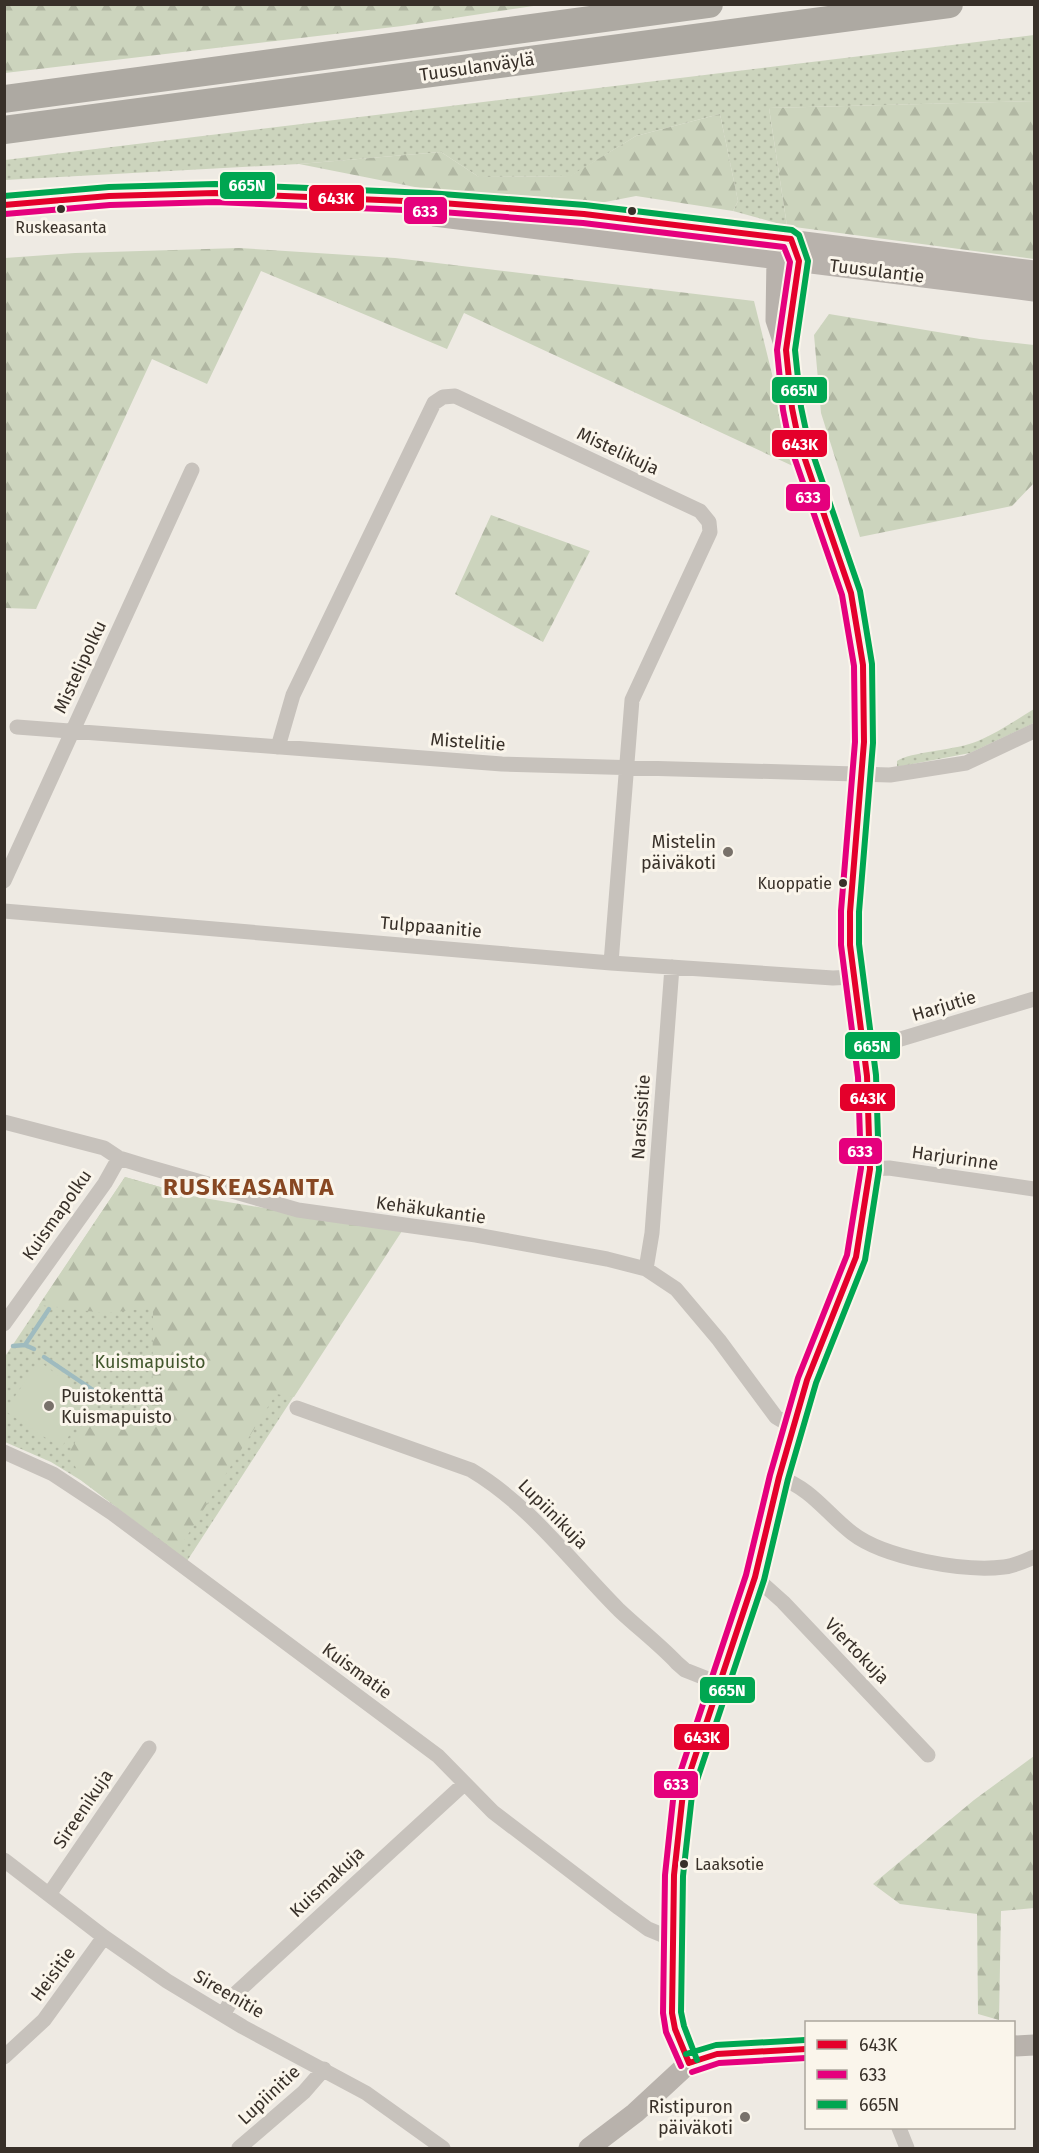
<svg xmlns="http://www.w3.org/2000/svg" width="1039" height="2153" viewBox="0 0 1039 2153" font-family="'Fira Sans',sans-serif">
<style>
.green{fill:url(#green-dots)}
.forest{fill:url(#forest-firs)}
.pitch{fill:#ccd4bd}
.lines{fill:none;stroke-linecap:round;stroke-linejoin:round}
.stream{stroke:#9fbbbf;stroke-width:4.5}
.minor{stroke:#c7c2bc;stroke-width:15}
.secondary{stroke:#b8b2ac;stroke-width:21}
.motorway{stroke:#ada9a2;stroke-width:28}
.bus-1-casing{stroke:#faf5eb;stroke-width:10}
.bus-2-casing{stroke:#faf5eb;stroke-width:10}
.bus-3-casing{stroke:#faf5eb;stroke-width:10}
.bus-1{stroke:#e4002b;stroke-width:6}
.bus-2{stroke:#e5007d;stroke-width:6}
.bus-3{stroke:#00a651;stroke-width:6}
.bus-dot{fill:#383029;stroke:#faf5eb;stroke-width:2}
.poi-dot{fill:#78716a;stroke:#faf5eb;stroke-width:2}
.labels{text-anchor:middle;stroke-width:6;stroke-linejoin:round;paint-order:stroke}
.bus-label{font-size:16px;fill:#383029;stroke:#faf5eb}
.street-label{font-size:18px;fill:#383029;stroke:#faf5eb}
.poi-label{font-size:18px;fill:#383029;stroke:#faf5eb;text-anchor:end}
.park-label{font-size:18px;fill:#42572d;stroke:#faf5eb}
.district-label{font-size:24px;font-weight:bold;letter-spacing:1.5px;fill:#874722;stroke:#faf5eb}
.line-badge{stroke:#faf5eb;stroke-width:2}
.badge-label{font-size:16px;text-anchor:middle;font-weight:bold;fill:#fff}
</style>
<defs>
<pattern id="green-dots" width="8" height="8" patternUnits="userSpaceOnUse" patternTransform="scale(1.5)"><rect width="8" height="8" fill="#ccd4bd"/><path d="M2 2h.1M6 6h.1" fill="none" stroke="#b0b6a2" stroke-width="1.8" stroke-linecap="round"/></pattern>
<pattern id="forest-firs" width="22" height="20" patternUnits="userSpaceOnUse" patternTransform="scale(1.5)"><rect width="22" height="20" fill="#ccd4bd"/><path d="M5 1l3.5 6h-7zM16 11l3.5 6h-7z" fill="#b0b6a2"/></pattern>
</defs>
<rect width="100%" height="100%" fill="#eeeae3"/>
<!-- green -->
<path class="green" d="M1034,35v66l-265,7 18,118 -54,-15 5,-10 -18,-87 -84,22 -65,40 -92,1 -38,-25 -142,12 -294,16v-20z
M1034,709v14l-64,30 -73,14v-6c12,-9 61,-11 81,-20 19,-8 38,-21 56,-32z
M125,1177l67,19 111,186 -116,179 -105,-80 -31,-19 -46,-20 -1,-84z"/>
<!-- forest -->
<path class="forest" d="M4,5l1,-1 535,1 -138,21 -397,47z
M1034,101v158l-247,-33 -18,-118z
M720,114l18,87 -5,10 -97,-15 -36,7 -180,-15 -121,-24 142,-12 38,25 91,-1 66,-40z
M239,248l156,10 359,43 41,166 -331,-154 -17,36 -186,-78 -54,113 -55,-25 -116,250 -31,-1v-350l70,-5z
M829,314l151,25 54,6v138l-22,23 -152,31 -39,-124 -7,-78z
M491,515l99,36 -47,91 -88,-48z
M125,1177l67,19 210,35 -108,166 -18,-3 -99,158 -95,-71 -13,-28 19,-34 64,1 1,-112 -49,5 -65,-8z
M1034,1756v152l-33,3 -2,109 -21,-6 -1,-100 -77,-10 -27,-20 101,-84z"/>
<!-- pitch -->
<path class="pitch" d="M39,1361l53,40 -31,47 -56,-37z"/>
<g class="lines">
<!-- stream -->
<path class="stream" d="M25,1345l9,4
M13,1346l12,-1 24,-36
M44,1357l52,35"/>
<!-- minor -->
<path class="minor" d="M17,727l485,37 388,11 76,-12 68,-32
M278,747l15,-52 141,-292 9,-6 12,-1 245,115 9,11 1,10 -78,168 -21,263
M4,881l188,-411
M4,911l607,52 222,15 20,-1
M864,1047l30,-6 140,-42
M4,1122l100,26 15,10 26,8 153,44 178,25 131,24 39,10 30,20 43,51 57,77 17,10
M870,1169l19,-1 145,21
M646,1269l6,-36 20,-266
M4,1324l101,-141 14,-25
M297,1408l174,62c59,35 100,92 148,140 19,18 40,34 58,53l8,7 33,13
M4,1452l49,22 59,39 326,243 55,56 126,96 29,21 24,10
M779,1477c34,13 46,35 73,56 32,25 112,39 152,34 10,-1 21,-6 30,-10
M755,1577l28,25 145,153
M4,1860l100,77 63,44 76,46 123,66 77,55
M50,1893l99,-145
M223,2015l12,-21 229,-210
M4,2057l40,-37 60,-83
M899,2128l8,20
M239,2148l65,-56 20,-23"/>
<!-- secondary -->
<path class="secondary" d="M4,205l105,-9 106,-3 148,8 66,1 155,12 450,57
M434,216l600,75
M787,349l12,-88 -5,-13
M1014,2046l20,-1
M689,2063l-14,-34 -3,-16c0,-73 -2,-148 11,-220l72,-216 24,-100 28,-97 40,-95 9,-28 14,-88 -3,-93 -17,-131v-33l14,-170 -1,-77 -12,-72 -52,-151 -13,-92 -10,-30 1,-63 14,-18
M589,2148l46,-35 54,-50 28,-9 89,-5"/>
<!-- motorway -->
<path class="motorway" d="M4,99l705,-95
M4,130l945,-126"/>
<defs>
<path id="bus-1" d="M4,205l105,-9 106,-3 214,9 155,12 207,25 8,22 -13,89 6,58 7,34 52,151 12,72 1,77 -14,170v33l17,131 3,93 -14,88 -49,123 -28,97 -24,100 -72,216 -9,82 -2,138 3,16 14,34
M689,2063l28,-9 89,-5"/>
<path id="bus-2" d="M5,214l105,-9 105,-3 214,9 154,12 201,24 6,15 -13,88 6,60 7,35 52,150 12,71 1,76 -14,169v34l17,132 3,91 -14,87 -49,123 -28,97 -24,100 -72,216 -9,84 -2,138 3,19 15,34
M692,2072l27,-9 87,-5"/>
<path id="bus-3" d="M4,196l105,-9 106,-3 214,9 156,12 207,25 7,5 9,26 -13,89 6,57 7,33 52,151 12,73 1,79 -14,169v32l17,131 3,95 -14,90 -49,123 -28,96 -24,101 -72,215 -9,81 -2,136 3,14 13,34
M686,2054l30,-9 89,-5"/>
</defs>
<!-- bus-1 casing -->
<use href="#bus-1" class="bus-1-casing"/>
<!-- bus-2 casing -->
<use href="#bus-2" class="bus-2-casing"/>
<!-- bus-3 casing -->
<use href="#bus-3" class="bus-3-casing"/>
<!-- bus-1 -->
<use href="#bus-1" class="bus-1"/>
<!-- bus-2 -->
<use href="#bus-2" class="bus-2"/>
<!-- bus-3 -->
<use href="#bus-3" class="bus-3"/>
</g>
<!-- markers -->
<g class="bus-dot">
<circle cx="61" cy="209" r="5"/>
<circle cx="632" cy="211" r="5"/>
<circle cx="843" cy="883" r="5"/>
<circle cx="684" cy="1864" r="5"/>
</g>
<g class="poi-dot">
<circle cx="728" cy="852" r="6"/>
<circle cx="49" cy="1406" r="6"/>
<circle cx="745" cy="2117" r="6"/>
</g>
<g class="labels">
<!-- bus labels -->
<g class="bus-label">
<text x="61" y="233">Ruskeasanta</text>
<text x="832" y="889" text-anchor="end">Kuoppatie</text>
<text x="695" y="1870" text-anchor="start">Laaksotie</text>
</g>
<!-- street labels -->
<g class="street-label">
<text transform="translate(477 67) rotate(-8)" y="6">Tuusulanväylä</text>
<text transform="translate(877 271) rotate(7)" y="6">Tuusulantie</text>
<text transform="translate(618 451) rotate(25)" y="6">Mistelikuja</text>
<text transform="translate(80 667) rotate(-65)" y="6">Mistelipolku</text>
<text transform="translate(468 742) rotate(4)" y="6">Mistelitie</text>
<text transform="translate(431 927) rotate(5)" y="6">Tulppaanitie</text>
<text transform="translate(944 1006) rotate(-17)" y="6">Harjutie</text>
<text transform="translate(641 1117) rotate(-86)" y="6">Narsissitie</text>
<text transform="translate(955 1158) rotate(8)" y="6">Harjurinne</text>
<text transform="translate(431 1210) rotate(8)" y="6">Kehäkukantie</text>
<text transform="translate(57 1215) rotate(-55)" y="6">Kuismapolku</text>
<text transform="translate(553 1514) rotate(45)" y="6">Lupiinikuja</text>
<text transform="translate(857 1651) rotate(46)" y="6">Viertokuja</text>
<text transform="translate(357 1671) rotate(36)" y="6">Kuismatie</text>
<text transform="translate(83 1809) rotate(-56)" y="6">Sireenikuja</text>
<text transform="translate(327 1882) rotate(-43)" y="6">Kuismakuja</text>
<text transform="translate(53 1974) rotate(-54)" y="6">Heisitie</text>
<text transform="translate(229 1994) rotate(30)" y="6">Sireenitie</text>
<text transform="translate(269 2095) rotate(-43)" y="6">Lupiinitie</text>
</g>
<!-- poi labels -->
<g class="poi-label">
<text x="716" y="848">Mistelin<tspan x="716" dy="21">päiväkoti</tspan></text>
<text x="61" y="1402" text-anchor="start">Puistokenttä<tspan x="61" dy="21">Kuismapuisto</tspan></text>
<text x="733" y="2113">Ristipuron<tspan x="733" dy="21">päiväkoti</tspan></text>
</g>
<!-- park labels -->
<g class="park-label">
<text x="150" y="1368">Kuismapuisto</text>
</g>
<!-- district labels -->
<g class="district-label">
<text x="249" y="1195">RUSKEASANTA</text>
</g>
</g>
<g class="line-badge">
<rect x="219" y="171" width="57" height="29" rx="6" fill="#00a651"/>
<rect x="308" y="184" width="57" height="28" rx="6" fill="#e4002b"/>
<rect x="403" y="196" width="45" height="29" rx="6" fill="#e5007d"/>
<rect x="771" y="376" width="57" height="28" rx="6" fill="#00a651"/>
<rect x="771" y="429" width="57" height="29" rx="6" fill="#e4002b"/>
<rect x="785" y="483" width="46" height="29" rx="6" fill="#e5007d"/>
<rect x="844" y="1031" width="57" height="29" rx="6" fill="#00a651"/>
<rect x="839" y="1083" width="57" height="29" rx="6" fill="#e4002b"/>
<rect x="838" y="1137" width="45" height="28" rx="6" fill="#e5007d"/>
<rect x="699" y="1676" width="57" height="28" rx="6" fill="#00a651"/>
<rect x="673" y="1723" width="57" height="28" rx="6" fill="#e4002b"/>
<rect x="653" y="1770" width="46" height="29" rx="6" fill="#e5007d"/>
</g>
<g class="badge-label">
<text x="247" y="191">665N</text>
<text x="336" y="204">643K</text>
<text x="425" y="217">633</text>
<text x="799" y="396">665N</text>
<text x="800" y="450">643K</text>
<text x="808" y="503">633</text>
<text x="872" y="1052">665N</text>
<text x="868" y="1104">643K</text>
<text x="860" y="1157">633</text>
<text x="727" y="1696">665N</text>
<text x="702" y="1743">643K</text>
<text x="676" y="1790">633</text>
</g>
<!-- border -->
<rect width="1039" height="2153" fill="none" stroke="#383029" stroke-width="12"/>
<!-- legend -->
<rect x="805" y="2021" width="210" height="108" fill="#faf5eb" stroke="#aca69d" stroke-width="1.5"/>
<rect x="817" y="2040" width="30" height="9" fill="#e4002b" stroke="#aca69d" stroke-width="1.5"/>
<text x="859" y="2051" font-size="18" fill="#383029">643K</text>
<rect x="817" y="2070" width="30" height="9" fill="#e5007d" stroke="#aca69d" stroke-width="1.5"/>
<text x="859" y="2081" font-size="18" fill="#383029">633</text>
<rect x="817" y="2100" width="30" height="9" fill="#00a651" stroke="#aca69d" stroke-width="1.5"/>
<text x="859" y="2111" font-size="18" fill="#383029">665N</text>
</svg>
